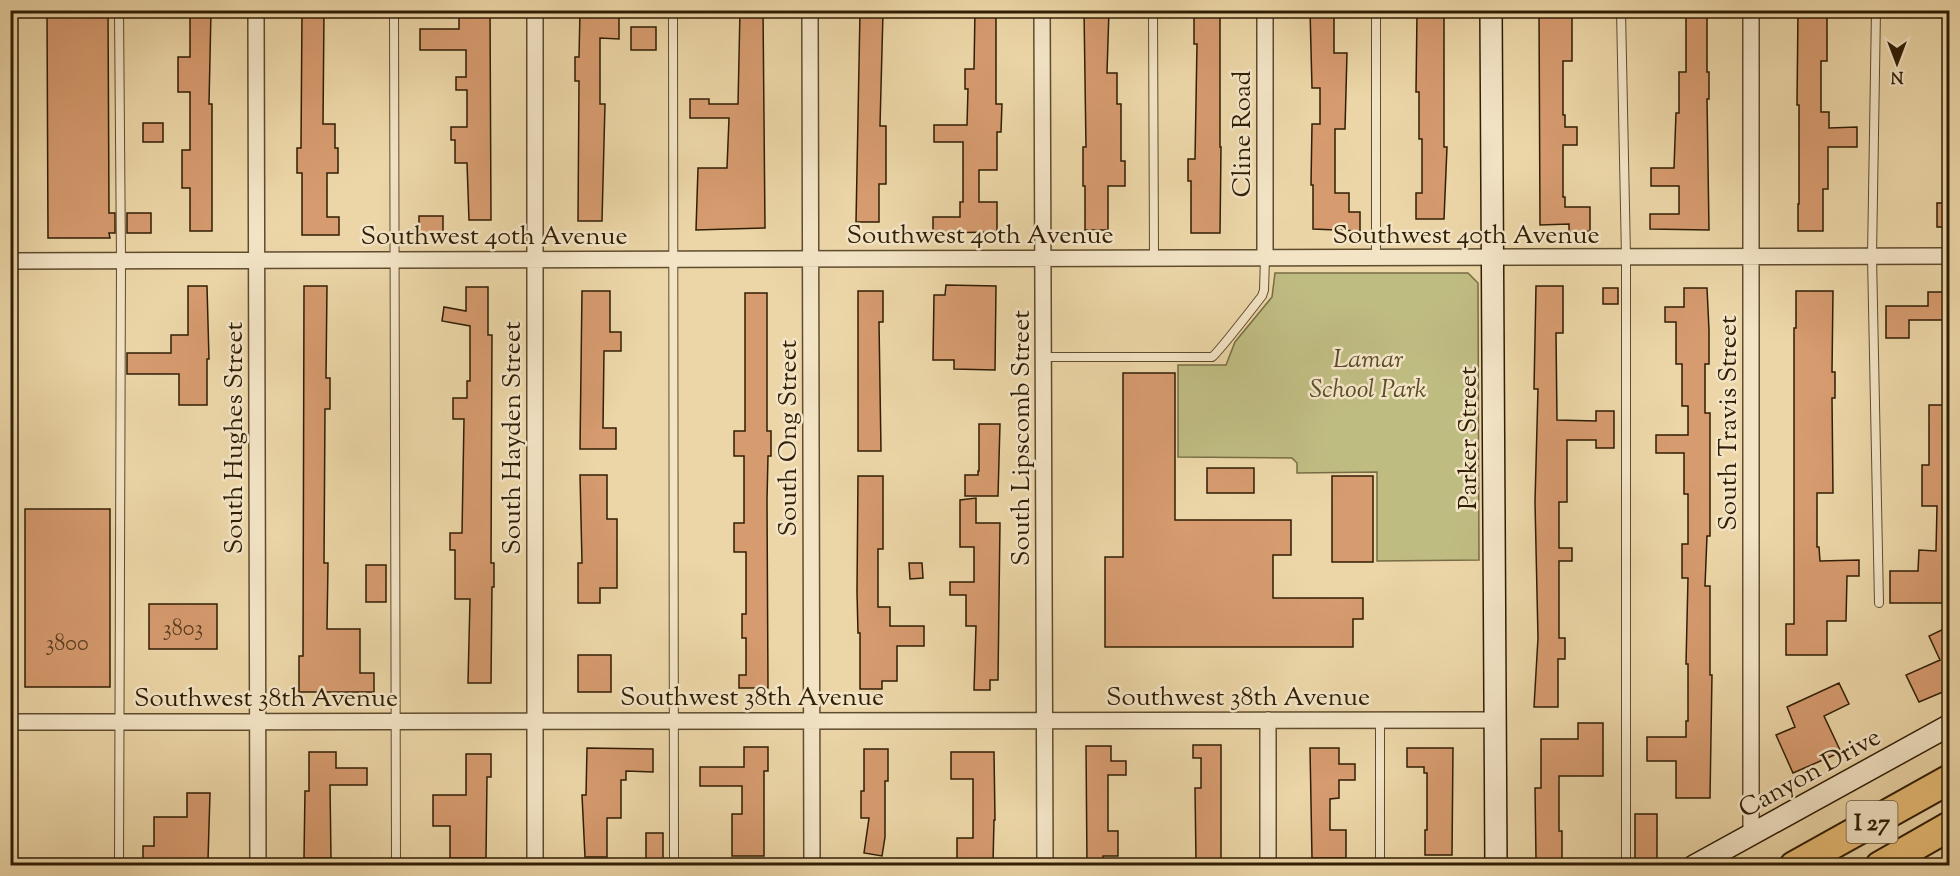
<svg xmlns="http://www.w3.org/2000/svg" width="1960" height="876" viewBox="0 0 1960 876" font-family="'Sorts Mill Goudy',serif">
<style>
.green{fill:#bfbc82;stroke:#786d44;stroke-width:1.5}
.building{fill:#d69b6f;stroke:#301e05;stroke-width:1.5}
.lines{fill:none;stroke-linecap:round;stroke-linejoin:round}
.service-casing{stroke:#5f4c2e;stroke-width:10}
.minor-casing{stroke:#5f4c2e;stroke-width:18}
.secondary-casing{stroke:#301e05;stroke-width:24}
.motorway-casing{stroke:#301e05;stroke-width:32}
.service{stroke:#f3e4c6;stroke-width:8}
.minor{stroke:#f3e4c6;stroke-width:15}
.secondary{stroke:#f3e4c6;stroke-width:21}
.motorway{stroke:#e6bb74;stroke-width:28}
.labels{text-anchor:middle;stroke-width:5;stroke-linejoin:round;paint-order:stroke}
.number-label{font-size:22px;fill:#5a3d20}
.shield{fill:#f3e4c6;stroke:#6a593f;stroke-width:1.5}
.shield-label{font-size:24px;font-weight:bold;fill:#301e05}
.street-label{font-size:26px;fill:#301e05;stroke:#f3e4c6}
.park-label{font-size:26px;font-style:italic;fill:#5b4d2a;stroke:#f3e4c6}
</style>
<rect width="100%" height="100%" fill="#ecd6a7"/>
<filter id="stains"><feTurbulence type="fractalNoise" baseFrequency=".00333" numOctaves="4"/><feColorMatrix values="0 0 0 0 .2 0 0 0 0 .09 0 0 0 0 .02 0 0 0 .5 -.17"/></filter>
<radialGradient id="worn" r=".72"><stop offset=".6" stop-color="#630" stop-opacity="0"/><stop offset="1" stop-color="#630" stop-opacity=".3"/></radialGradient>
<!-- green -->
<path class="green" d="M1275,273h193l10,10 1,277 -102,1v-89l-80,1v-10l-5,-5 -114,-1v-92h48l9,-23 37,-45z"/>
<!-- building -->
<path class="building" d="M47,10h61l1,203h6v20h-6l1,5h-62z
M459,10h31l1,210h-22l-2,-57h-12v-23h-4v-13h16v-37h-11v-13h10v-27h-46v-21h39z
M740,10h23l2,218 -69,2 2,-62h29l2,-50h-39v-19h19v5h29z
M975,10h21v94h6l-1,28h-4v38h-18v32h18v30l-64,1v-16h27v-15h3v-60h-29v-17h33l1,-36h-3v-20h9z
M1084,10h25l-2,63h10v31h4v57h4v25h-17v44h-23v-44h-2v-39h3z
M1194,10h26v137h1l-1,86h-29v-52h-3v-22h7l2,-115h-3z
M1310,10h24v43h13l-2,76h-10v64h14v19h11v19l-47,-2v-44h-2l1,-61h8v-36h-8z
M1539,10h33v51h-9v54h2v12h12v18h-14v52h2v10h25v24l-21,1v-8l-29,1z
M1686,10h21v62h2v27h-2l2,131 -59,-1v-15h29v-28h-28v-18h23l2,-55h3v-41h7z
M1798,10h29v51h-6v51h8v16l28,-1v20h-29v42h-5v42h-25v-27h1v-99h-2z
M190,11h21l-2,93h3v127h-22v-43h-8v-38h8v-58h-12v-35h12z
M302,11h22l-1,113h12v24h3v25h-11v44h12v18h-37v-62h-5v-25h4z
M580,11l39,1v27l-19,-1v66h5l-3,117h-24l1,-140h-4v-24h4z
M860,12h23l-3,114h6v58h-7v38h-23z
M1417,13h27v134h3l-3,72h-28v-26h6v-54h-3v-47h-3z
M631,27h25v23h-25z
M143,123h20v19h-20z
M1937,203h13v24h-13z
M127,213h24v20h-24z
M419,216h24v19h-24z
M946,285l50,1 -1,84 -41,-1v-9h-21l1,-65h11z
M188,286h19l2,73h-2v46h-28v-31h-52v-21h44v-18h17z
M304,286h23l-1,92h4v31h-5l-1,154h4l-1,66h33v44h14v19h-75v-36h4z
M1536,286h27v47h-7l1,87 39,1v-10h18v37h-18v-8h-29v62h-8v46h13v13h-13v77h6v21h-7v48h-24l4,-69 -3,-136 3,-113h-4z
M466,287h22v48h4l-1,228h3v24h-2l-1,96h-23l2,-84h-15v-49h-5v-17h12l2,-114h-11v-21h14v-17h3v-55l-28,-5 2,-14 22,4z
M1603,288h15v16h-15z
M1684,288h23l2,42v34h-4v49h5v123h-3l-2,50h5v89h2l-2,123h-34v-37h-29v-24h39v-16h2v-57h-2l2,-86h-6v-34h6v-50h-4v-41h-28v-18h32v-29h-6v-42h-6v-42h-11v-15h19z
M582,291h28v41h11v19h-17l-1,77h13v21h-36z
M858,291h25v31h-4l2,129h-23z
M1796,291h37l-1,81h3v26h-3l1,95h-16v54h2l1,14 39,-1v16h-12l-1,45h-19v34h-41v-31h8v-296h2z
M1928,292h22v28h-41v18h-23v-32h42z
M745,293h22v138h4v25h-3l-1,44 1,188h-29v-13h7v-37h-4v-24h4v-62h-12v-29h10v-67h-10v-25h11z
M1123,373h52v147h116v35h-18v43h90v21h-10v28h-248v-90h18z
M1929,405h21l-1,198h-59v-32h28l1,-21 17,1 1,-45h-15v-41h7z
M979,424h21l-2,72h-33v-21h13v-4h1z
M1207,468h47v25h-47z
M580,475h27v44h10v69h-17v15h-22v-40h4z
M858,476h25v73h-5v58h12v19h34v20h-27v35h-15v8h-22v-56h-2l-1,-41z
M1332,476h41v86h-41z
M976,498v25h24l-2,157h-8v10h-16l2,-64h-10v-31h-16v-13h24v-35h-14v-47z
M25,509h85v178h-85z
M909,563h13l1,15 -13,1z
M366,565h20v37h-20z
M149,604h68v45h-68z
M1950,626v63l-31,13 -13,-27 34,-15 -11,-24z
M578,655h33v37h-33z
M1839,683l10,21 -25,12 17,36 -48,21 -17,-38 19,-8 -8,-20z
M1578,723h25v53h-44v55h3v28h-26l-1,-71h6v-49h37z
M1193,745h28v117h-25l-1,-74h6v-30h-8z
M1086,746h25v15h15v14h-18v56h10v25h-15v9h-16z
M744,747h24v24h-4v85h-32v-42h10v-28h-42v-19h44z
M587,748l66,1v23l-27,-1v9h-5v38h-14v39h-22l-3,-62h4z
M1310,748h29v16h16v16h-16v18l-9,1v31h16v28h-34z
M1407,748h46l-1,107h-27v-25h2v-57h-3v-6h-17z
M864,749h24v32h-3v56l-3,19 -18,-3 5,-35h-8v-27h3z
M309,752h27v16h31v17h-37l1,73h-27l1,-67h4z
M951,752h43l1,68h-1l-1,43h-36v-25h16v-59h-22z
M466,754h25v23h-4l-1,81h-36v-32h-17v-31h33z
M187,793h23l-2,67h-36v5h-29v-19h11v-29h33z
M1635,814h22v49h-22z
M646,833h17v29h-17z"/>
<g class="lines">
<defs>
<path id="service" d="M394,10l2,856
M673,10l1,856
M1153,10l1,248
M1376,10v248
M1621,10l5,247v609
M1876,10l-4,246 7,347
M1044,357h168c6,-4 42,-51 50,-61l2,-6 1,-32
M1380,720v146
M119,866l2,-606 -2,-250"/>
<path id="minor" d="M256,10l2,856
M810,10l2,856
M1042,10l3,856
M1265,10v248
M1751,10v825
M10,261l1940,-5
M1268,720v146
M10,722l1484,-2
M535,866v-856"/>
<path id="secondary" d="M1491,10l5,856
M1694,866l256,-141"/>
<path id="motorway" d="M1794,866l156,-87
M1880,866l70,-40"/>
</defs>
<!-- service casing -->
<use href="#service" class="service-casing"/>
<!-- minor casing -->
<use href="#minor" class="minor-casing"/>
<!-- secondary casing -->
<use href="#secondary" class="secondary-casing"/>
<!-- motorway casing -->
<use href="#motorway" class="motorway-casing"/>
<!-- service -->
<use href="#service" class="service"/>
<!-- minor -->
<use href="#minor" class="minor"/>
<!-- secondary -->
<use href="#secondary" class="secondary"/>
<!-- motorway -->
<use href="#motorway" class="motorway"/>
</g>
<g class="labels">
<!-- number labels -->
<g class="number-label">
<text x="183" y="635">3803</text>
<text x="67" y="650">3800</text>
</g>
<!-- shield labels -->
<rect class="shield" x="1846.5" y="801" width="51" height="42" rx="4.5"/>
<g class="shield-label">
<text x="1872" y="830">I 27</text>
</g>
<!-- street labels -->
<g class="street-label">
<text transform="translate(1241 134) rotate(-90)" y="9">Cline Road</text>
<text x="980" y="243">Southwest 40th Avenue</text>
<text x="1466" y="243">Southwest 40th Avenue</text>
<text x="494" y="244">Southwest 40th Avenue</text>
<text transform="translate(1727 423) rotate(-90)" y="9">South Travis Street</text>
<text transform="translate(233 438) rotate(-90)" y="9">South Hughes Street</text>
<text transform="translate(511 438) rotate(-90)" y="9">South Hayden Street</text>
<text transform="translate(787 438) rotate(-90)" y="9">South Ong Street</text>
<text transform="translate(1020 438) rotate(-90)" y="9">South Lipscomb Street</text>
<text transform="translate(1467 438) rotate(-90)" y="9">Parker Street</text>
<text x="752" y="705">Southwest 38th Avenue</text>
<text x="1238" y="705">Southwest 38th Avenue</text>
<text x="266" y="706">Southwest 38th Avenue</text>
<text transform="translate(1809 772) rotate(-29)" y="9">Canyon Drive</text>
</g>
<!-- park labels -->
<g class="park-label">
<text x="1368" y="367">Lamar<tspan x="1368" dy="30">School Park</tspan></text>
</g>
</g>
<!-- margin -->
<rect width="1960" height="876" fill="none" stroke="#ecd6a7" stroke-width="36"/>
<rect x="12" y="12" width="1936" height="852" fill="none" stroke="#301e05" stroke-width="3"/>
<rect x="18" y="18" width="1924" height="840" fill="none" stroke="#301e05" stroke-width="1.5"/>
<!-- north arrow -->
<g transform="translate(1897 63) rotate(180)" stroke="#f3e4c6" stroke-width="4.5" paint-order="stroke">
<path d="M0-4.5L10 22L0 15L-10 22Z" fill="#301e05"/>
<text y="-9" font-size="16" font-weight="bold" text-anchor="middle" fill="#301e05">N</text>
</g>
<rect width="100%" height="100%" filter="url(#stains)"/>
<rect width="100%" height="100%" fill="url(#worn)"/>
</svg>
